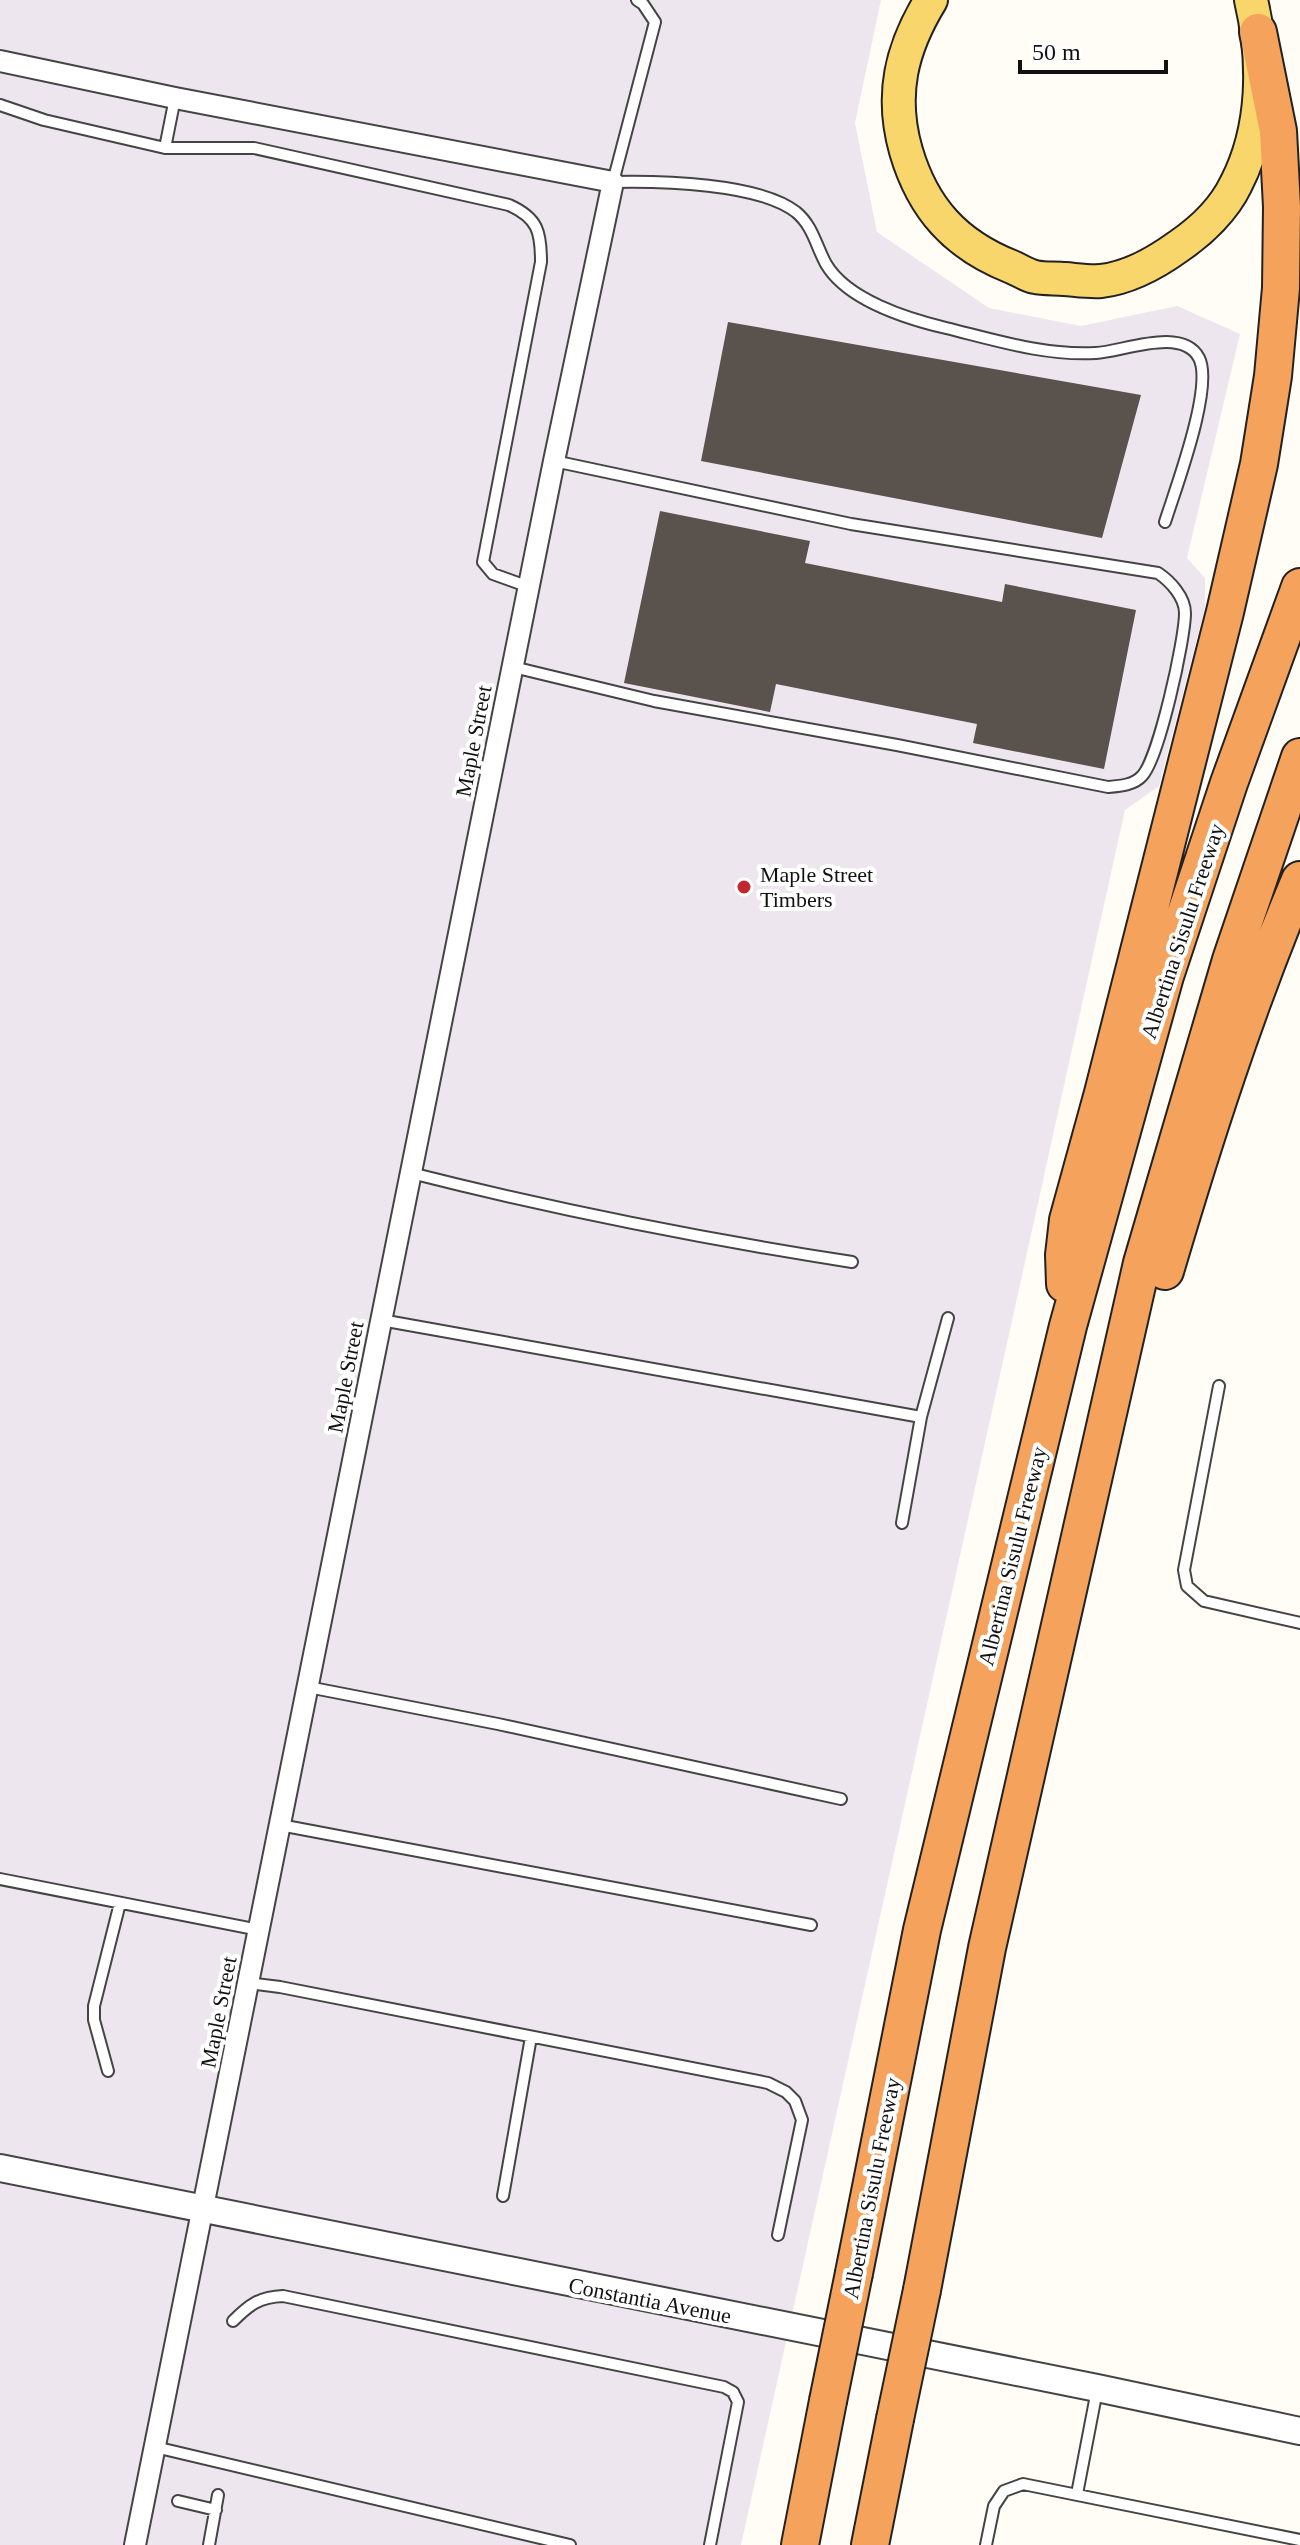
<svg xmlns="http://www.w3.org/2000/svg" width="1300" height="2545" viewBox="0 0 1300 2545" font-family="Georgia,serif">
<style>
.industrial{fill:#eee6ef}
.building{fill:#5a524d}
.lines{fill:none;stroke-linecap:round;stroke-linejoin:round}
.service-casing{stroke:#444;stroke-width:14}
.minor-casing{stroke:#444;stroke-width:24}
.tertiary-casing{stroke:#444;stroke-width:30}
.primary-casing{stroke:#222;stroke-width:36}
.motorway-casing{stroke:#222;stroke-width:40}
.service{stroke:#fff;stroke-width:10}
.minor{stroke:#fff;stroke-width:20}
.tertiary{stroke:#fff;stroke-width:26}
.primary{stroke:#f9d66b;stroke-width:32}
.motorway{stroke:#f5a25d;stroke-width:36}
.motorway-bridge-casing{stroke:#222;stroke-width:40;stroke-linecap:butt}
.motorway-bridge{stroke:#f5a25d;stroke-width:36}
.poi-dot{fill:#c4262e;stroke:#fff;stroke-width:3}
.labels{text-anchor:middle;stroke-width:8;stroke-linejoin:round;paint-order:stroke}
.street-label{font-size:22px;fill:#111;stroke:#fff}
.poi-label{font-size:22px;fill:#111;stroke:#fff;text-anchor:start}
</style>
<rect width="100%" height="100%" fill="#fffdf5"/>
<!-- industrial -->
<path class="industrial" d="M0,0h881l-26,123 22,109 112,76 92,18 96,-20 63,28 -53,224 18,20v29l-46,179 -34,24 -384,1735h-741z"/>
<!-- building -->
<path class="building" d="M728,322l413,73 -39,143 -401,-77z
M660,511l150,30 -5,22 197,39 3,-18 131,26 -32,159 -131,-26 4,-19 -201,-40 -6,28 -146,-29z"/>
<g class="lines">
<defs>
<path id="service" d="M637,0l6,4 12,18 -42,160c47,-1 146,1 183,30 17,14 20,34 30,52 21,36 82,55 120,64 49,12 99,28 150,25 26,-1 86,-27 103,5 15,29 -24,132 -34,164
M175,98l-10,50h89l255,57c29,13 32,27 32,57l-58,300 10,12 36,13
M0,105l44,15 121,28
M513,667l141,34 243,44 211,42c12,-1 26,-2 34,-11 17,-18 43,-137 43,-163 0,-16 -15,-32 -27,-40l-307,-49 -297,-63
M411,1173c146,37 293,66 441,89
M381,1320l540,97
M1219,1386l-35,184 3,16 17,15 96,22
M902,1523l19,-106 27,-99
M308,1687l190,37 343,75
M280,1825l531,100
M0,1879l259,51
M248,1983l32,4 488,96 18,9 9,9 7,19 -24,115
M108,2071l-14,-51v-14l26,-103
M503,2196l28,-159
M233,2321c16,-16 26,-24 50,-25l441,91 9,5 5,10 -28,143
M155,2447l415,98
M1077,2494l20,-104
M178,2501l38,9
M209,2545l9,-50
M986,2545l8,-39 10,-15 19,-7 277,56"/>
<path id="minor" d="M0,61l175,37 438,84 -59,279 -419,2084"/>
<path id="tertiary" d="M0,2168l1097,220 203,43"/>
<path id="primary" d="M931,0c-30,49 -41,95 -25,151 17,58 50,94 106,116 7,3 15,8 23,10 9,2 20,1 30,2 12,1 25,3 36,2 27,-3 56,-19 78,-35 22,-15 45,-37 57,-62 29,-56 29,-124 15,-184"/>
<path id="motorway" d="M1165,1271c39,-132 81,-263 135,-391
M1065,1284l-1,-29 4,-35 35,-127 122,-481 34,-148 14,-88 8,-88 1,-81 -4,-76 -20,-99
M854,2273l68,-343 146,-604 97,-350 64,-193 71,-196
M922,2290l65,-342 155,-685 89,-303 69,-203
M800,2545l28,-144
M870,2545l25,-126"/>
</defs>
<!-- service casing -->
<use href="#service" class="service-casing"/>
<!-- minor casing -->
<use href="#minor" class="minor-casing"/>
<!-- tertiary casing -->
<use href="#tertiary" class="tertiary-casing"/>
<!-- primary casing -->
<use href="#primary" class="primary-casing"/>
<!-- motorway casing -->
<use href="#motorway" class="motorway-casing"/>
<!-- service -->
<use href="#service" class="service"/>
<!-- minor -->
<use href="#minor" class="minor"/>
<!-- tertiary -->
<use href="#tertiary" class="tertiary"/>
<!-- primary -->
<use href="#primary" class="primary"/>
<!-- motorway -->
<use href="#motorway" class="motorway"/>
<defs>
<path id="motorway-bridge" d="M828,2401l26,-128
M895,2419l27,-129"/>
</defs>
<!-- motorway-bridge casing -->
<use href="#motorway-bridge" class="motorway-bridge-casing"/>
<!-- motorway-bridge -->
<use href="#motorway-bridge" class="motorway-bridge"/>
</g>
<!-- markers -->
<circle class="poi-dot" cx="744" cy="887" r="8"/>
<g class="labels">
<!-- street labels -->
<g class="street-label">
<text transform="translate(473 741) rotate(-79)" y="8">Maple Street</text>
<text transform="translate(1182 931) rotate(-72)" y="8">Albertina Sisulu Freeway</text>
<text transform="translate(345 1377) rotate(-79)" y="8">Maple Street</text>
<text transform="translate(1012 1556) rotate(-76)" y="8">Albertina Sisulu Freeway</text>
<text transform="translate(218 2012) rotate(-79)" y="8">Maple Street</text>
<text transform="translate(871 2188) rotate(-79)" y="8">Albertina Sisulu Freeway</text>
<text transform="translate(650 2300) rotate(11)" y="8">Constantia Avenue</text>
</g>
<!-- poi labels -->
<g class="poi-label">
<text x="760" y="882">Maple Street<tspan x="760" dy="25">Timbers</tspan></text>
</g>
</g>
<!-- scale -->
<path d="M1020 60v12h146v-12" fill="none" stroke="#111111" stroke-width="4"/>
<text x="1032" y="60" font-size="24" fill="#111111" stroke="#ffffff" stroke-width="6" paint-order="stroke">50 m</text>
</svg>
